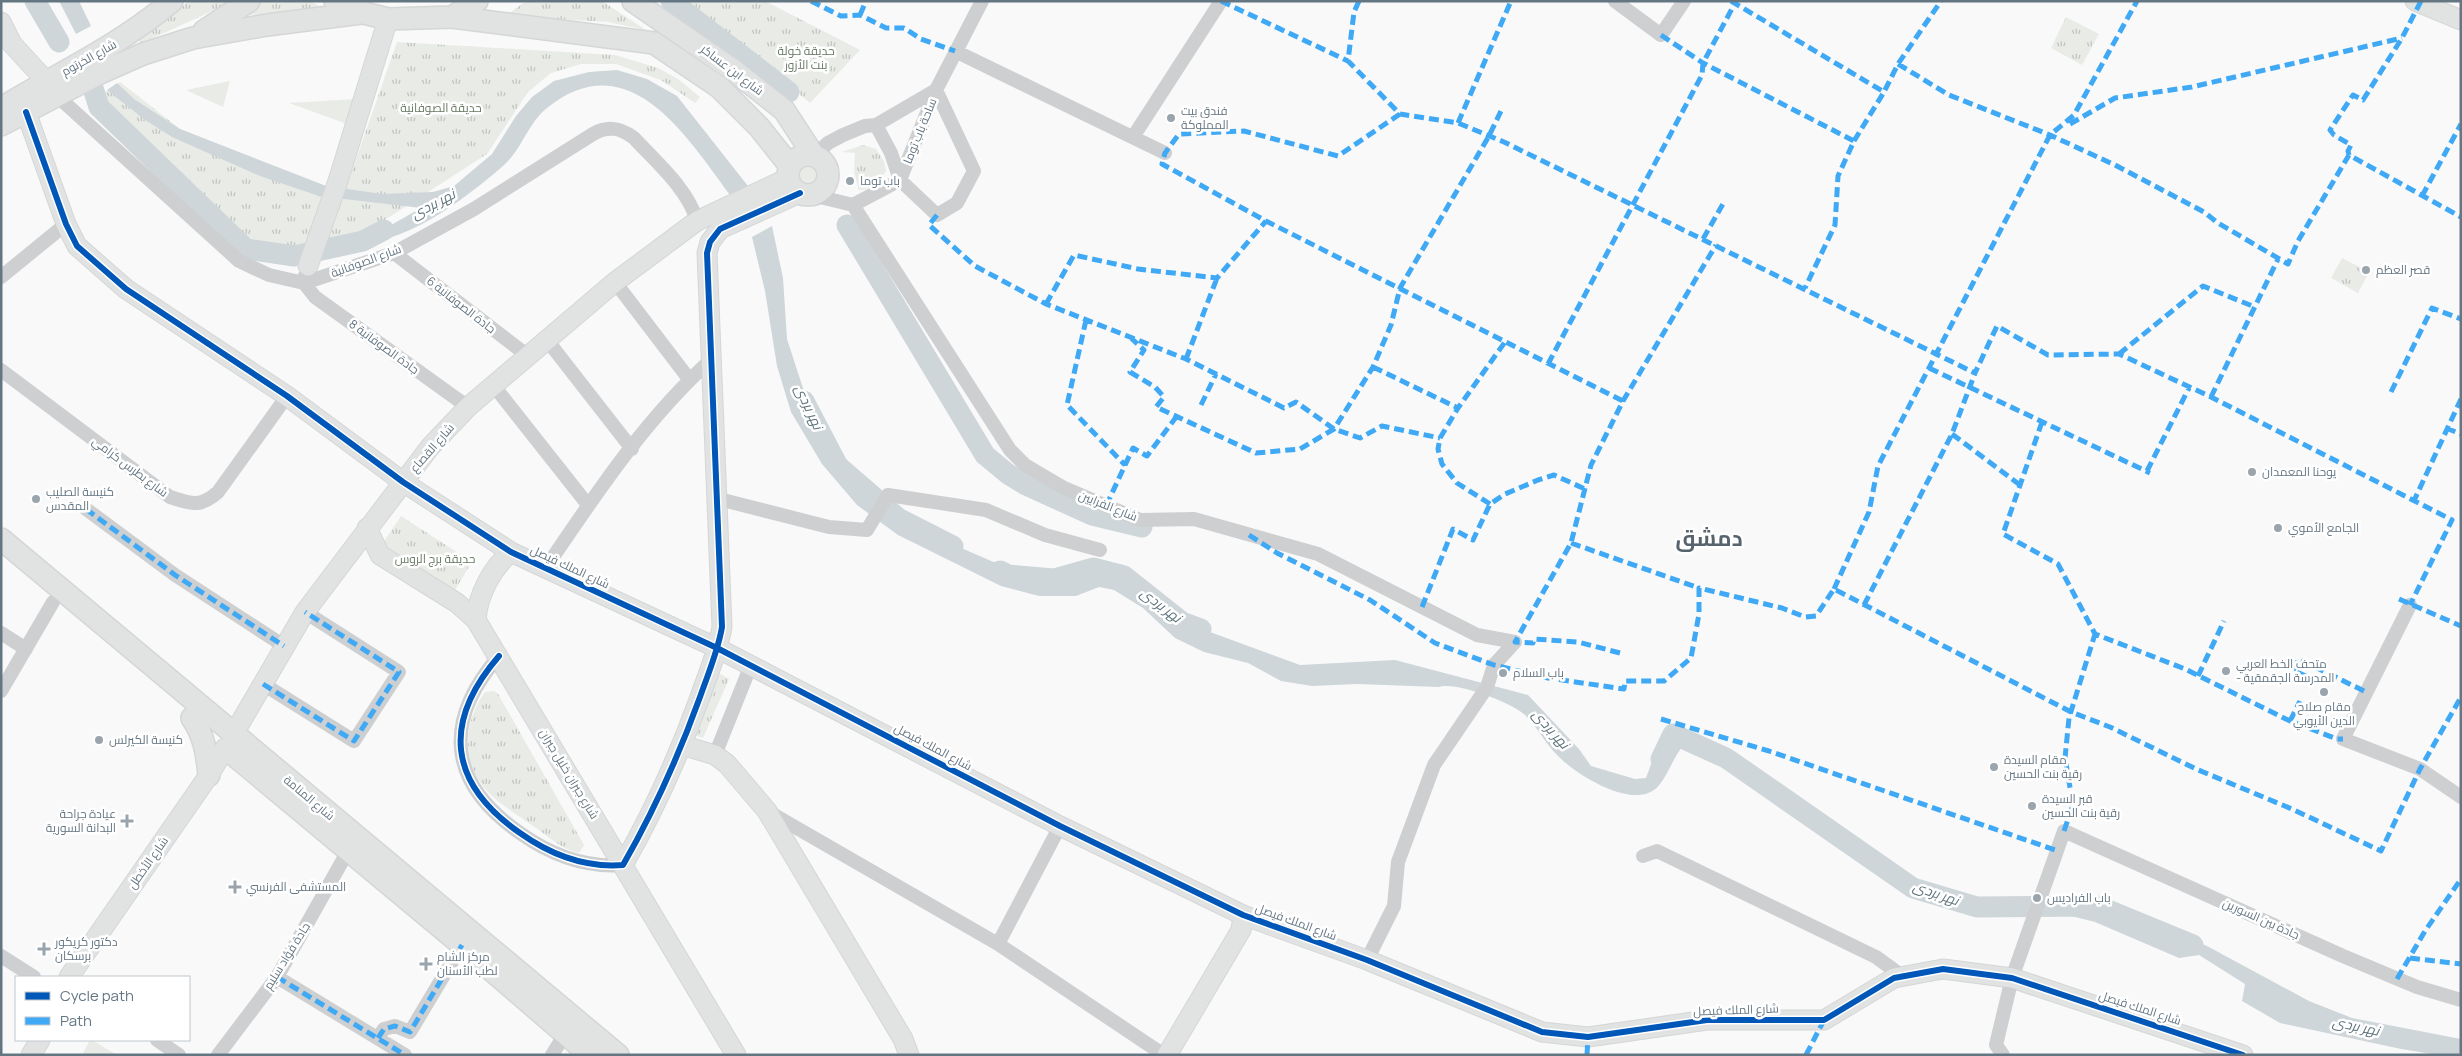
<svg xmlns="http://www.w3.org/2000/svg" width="2462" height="1056" viewBox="0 0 2462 1056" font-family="Manrope,Cairo,sans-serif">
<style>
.grass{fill:#e8ebe6}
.park{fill:url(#park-tufts)}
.water{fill:#ced6d9}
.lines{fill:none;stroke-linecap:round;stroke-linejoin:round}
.river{stroke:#ced6d9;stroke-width:21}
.secondary-casing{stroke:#d5d6d7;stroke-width:21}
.primary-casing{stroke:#d5d6d7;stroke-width:24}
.street{stroke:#cecfd0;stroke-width:14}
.secondary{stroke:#e1e2e2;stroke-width:19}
.primary{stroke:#e1e2e2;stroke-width:21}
.quiet{stroke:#3fa9f5;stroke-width:5;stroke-dasharray:10 5;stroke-linecap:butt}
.cycleway-casing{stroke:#fff;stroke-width:9}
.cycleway{stroke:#0057b8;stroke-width:6}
.poi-dot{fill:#99a4ac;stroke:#fff;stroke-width:2}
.labels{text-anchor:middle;stroke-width:5;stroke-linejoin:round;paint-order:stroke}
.park-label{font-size:12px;fill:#687a64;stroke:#fff}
.street-label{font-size:12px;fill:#657683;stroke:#fff}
.poi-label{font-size:12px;fill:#657683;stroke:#fff;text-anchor:start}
.water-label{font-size:14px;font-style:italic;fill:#60757c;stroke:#fff}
.town-label{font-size:22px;font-weight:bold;fill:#57646e;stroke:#fff}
</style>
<defs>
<pattern id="park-tufts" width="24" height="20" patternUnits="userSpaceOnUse" patternTransform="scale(1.25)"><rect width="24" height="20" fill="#e8ebe6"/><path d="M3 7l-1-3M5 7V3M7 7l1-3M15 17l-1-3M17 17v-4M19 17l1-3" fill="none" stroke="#c0c3c0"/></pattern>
</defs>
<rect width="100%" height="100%" fill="#f9f9f9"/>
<!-- grass -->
<path class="grass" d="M230,81l-7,26 -37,-17z
M356,99l-9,25 -58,-21z
M796 175a12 12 0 1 1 24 0a12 12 0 1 1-24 0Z
M90,1040h2l25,15h-35z"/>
<!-- park -->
<path class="park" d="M189,1h39l-9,7 -77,35 -3,-2z
M255,1h55l16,9 -79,5z
M526,1h76l44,29 -38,-8 -102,-6z
M681,1h84l95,49 -50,53 -94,-77z
M2066,17l33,17 -17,31 -31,-17z
M397,42l218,13 43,13 20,11 22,18 -5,6 -34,-23 -45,-16h-35l-30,9 -23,19 -41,62 -127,82 -53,12 -33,-2 -35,-11 -146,-135 27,-18 60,47 146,57 20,2z
M863,145l13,4 8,12 2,10c-8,12 -13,18 -27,19l-5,-18 1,-19 -13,-1z
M2342,258l27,14 -11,21 -27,-15z
M401,516l71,46 -19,31 -72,-47z
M703,664l26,15 -26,59 -17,-5z
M494,691l4,3 86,151 -5,8c-17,-3 -32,-18 -46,-27 -15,-11 -33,-21 -46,-35 -26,-28 -24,-69 -2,-99z"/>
<!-- water -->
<path class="water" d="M59,1h20l12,25 -15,8z
M617,70l30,9 30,17 71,90 -18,9c-43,-58 -101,-153 -183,-87 -19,15 -25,41 -43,57 -19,17 -50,41 -73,54 -28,17 -63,26 -95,35 -20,6 -71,12 -89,2 -7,-4 -13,-10 -18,-14l-120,-117 -10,-18 147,142 48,7 69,-15 58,-33 -102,-12 -59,-20 -88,-39 -27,-17 -38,-30 10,-7 17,16 46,30 146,57 56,8 51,-2 21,-6 38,-32 24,-38 16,-19 22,-16 35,-9z
M772,226l11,52 4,61 25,77 12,23 35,45 39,34 33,17 95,41 28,3 39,-11 18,1 13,7 56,45 120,44 95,-5 133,35 51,54 12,17 44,13 11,-1 16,-44h11l23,10 -13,2c-10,11 -18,37 -29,44 -25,18 -79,-16 -97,-35 -12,-12 -19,-27 -31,-39 -12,-13 -71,-35 -87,-29l-82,-3 -45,2 -31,-5 -33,-18 -44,-11 -29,-14 -32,-30 -29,-18 -15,-3 -23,9h-37l-38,-10 -103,-51 -41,-30 -35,-41 -31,-52 -14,-46 -12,-75 -13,-54z
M2066,906h32l68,28h12l29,12 102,55 43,17 109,21v16h-23l-37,-6 -121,-26 -38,-22 3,-17 -46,-29 -20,3 -84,-36 -24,-6z"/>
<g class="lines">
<!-- river -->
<path class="river" d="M35,1l24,41
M671,1l118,91
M92,85l7,22 147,142 48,7 69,-15 21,-11
M847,225l138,230 23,19 18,11 66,30 50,12
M804,401l34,65 60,52 55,28
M1000,571l8,4 46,4 39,-11 31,8 58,46 19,7
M1661,759l12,-25 53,24 187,130 64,19 121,-1 95,39"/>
<defs>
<path id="secondary" d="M2415,1l46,19
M1,22l11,22 35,38
M26,112l40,112 11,22 49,43 161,107 116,86 108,70 206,96 343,178 183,89 124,45 175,72 46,5 119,-17h117l70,-42 49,-9 69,9 231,77
M308,266l30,-85 50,-162
M367,528l13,27 77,48 19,17 260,435
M476,620c2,-26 16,-52 35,-68
M233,735l72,-123 125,-165 38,-40 147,-125 82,-61 91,-43
M682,745l33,10 12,9 40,47 136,228 6,16
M623,865c31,-54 56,-110 77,-168 8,-23 18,-46 22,-70l-15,-374 3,-11 10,-13 80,-36
M69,977l140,-202 16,-27
M31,1055l9,-15
M1167,1055l74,-125 2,-15"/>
<path id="primary" d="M335,1l29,12 24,6 64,-2 202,26 65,44 40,40 31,39
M633,1l100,69 51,40 30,46
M452,17l25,-16
M204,31l45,-30
M1,108c59,-35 119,-63 171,-107
M1,125l99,-52 43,-19 50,-16 74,-13 94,-12
M788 175a20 20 0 1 1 40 0a20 20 0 1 1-40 0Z
M1,539l617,516
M192,718c12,17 15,36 17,57
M229,751l233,194 128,110"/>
</defs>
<!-- secondary casing -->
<use href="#secondary" class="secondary-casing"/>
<!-- primary casing -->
<use href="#primary" class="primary-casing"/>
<!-- street -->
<path class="street" d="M1615,1l46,34 23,-34
M955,51l210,102
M56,95l183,166 30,14 35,8 90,-30 80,-44 119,-75c15,-9 28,-6 41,4 22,24 54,51 63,83
M876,125l15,28 9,27 37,35 20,-12 17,-32 -38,-81
M1133,137l88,-136
M814,156l14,-13 15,-8 22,-9 11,-1 60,-35
M812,195l41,10 47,-25 36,-90 46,-89
M853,205l157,245 15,15 39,23 76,32 54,-1 124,35 159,81 38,7
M394,253l134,103
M305,276l-1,7 11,14 153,110
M1,277l65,-53
M615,282l74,97
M547,340l85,109
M1,370l169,127c22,7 30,11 48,-5l69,-96
M494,386l94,119
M719,499l110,28 38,3 21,-35 98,15 59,25 55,15
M86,509l89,66 109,71
M545,569c50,-74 101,-151 167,-210
M2410,605l-67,134 77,30 41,28
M1,633l25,16
M499,656c-57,66 -51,127 21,177 31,22 65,35 103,32
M263,684l91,57 45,-69 -94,-60
M1,691l52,-89
M715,755l36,-90
M769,812l229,132 166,111
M1643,856l14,-5 219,106 26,19
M998,944l62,-118
M1,956l33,21
M1367,960l27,-54 4,-44 36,-97 53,-78 7,-22 21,-23
M277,977l128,78
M378,1038l6,-9 11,-3 15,6 52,-87
M157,1040l22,15
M218,1055l59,-78 71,-126
M552,1055l13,-21
M2003,1055l-7,-10 16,-67 52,-147 279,125 74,31 44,13"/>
<!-- secondary -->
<use href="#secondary" class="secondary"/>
<!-- primary -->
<use href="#primary" class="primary"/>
<!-- quiet -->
<path class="quiet" d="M811,1l30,15 19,-1 26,13h18l17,11 34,12
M1221,1l127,60
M1359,1l-5,11 -6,49 52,53 58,9 46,19 471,231 22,-47 51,29 71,-1 92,43 241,123 -42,85
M1731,1l153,91 14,-28 43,-63
M860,15l6,-14
M1661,35l42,28 151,78 -16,35 -3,49 -30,63
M1898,64l51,31 101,40 65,30 89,47 14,11 70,41 10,-23 51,-86 112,62
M1400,114l-62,42 -94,-25 -65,3 -14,19 -3,11 104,57 357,180
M1458,123l53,-122
M2070,124l45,-26 77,-11 210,-49
M1854,141l30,-49
M2349,155l-1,-4 3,-6 -17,-10 -4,-5 23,-35 10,5 39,-62 19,-37
M2422,196l39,-72
M937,215l-8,10 46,41 71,38 140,55 98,49 12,-6 38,27 26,9 22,-12 58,12
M1703,239l21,-37
M1046,304l28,-49 64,14 79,9 49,-57
M1086,320l-19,85 58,60
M1130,337l14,13 -14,22 25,15 9,10 -8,10 100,46 44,-4 34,-20 39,-62 18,-42 9,-37 89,-152 12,-25
M2119,354l84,-68 52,21
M1186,359l31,-81
M1548,364l154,-289 1,-12 32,-60
M1373,367l85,41
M1929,368l221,105
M2391,392l41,-84 29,11
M2211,397l67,-138
M1201,405l15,-31
M2042,422l-39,112 55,30 37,70 90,35 105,52 47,18h6
M2446,428l15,6
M1952,434l68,51
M2147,471l42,-83
M2413,503l48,-104
M1490,504l-33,-21 -15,-19 -4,-15 2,-11 18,-30 47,-66
M1106,506l27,-58 14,8 30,-40
M86,509l89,66 109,71
M1249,535l28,18 93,47 65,43 59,22 54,13 76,11 1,-8h39l27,-23 8,-44v-26l83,20 23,9 11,-1 18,-27 237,123 39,15 86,42 96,40 89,42 39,-82 41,-72
M1571,543l128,45
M1834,589l35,-77 9,-46 172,-331 24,-20 63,-114
M2399,599l62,27
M1864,605l88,-171 23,-61
M1422,607l31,-78 20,11 17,-36 15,-10 33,-14 16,-5 31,14
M1620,653l-42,-11 -44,-3 -1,4 -18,-1 56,-99 20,-78 32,-64 93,-156
M2293,670l6,-11 67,33
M2297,672l19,9
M2198,676l26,-55
M263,684l91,57 45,-69 -94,-60
M1661,719l108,32 289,100
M2290,721l10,-20
M2064,831l9,-26 -8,-47 4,-40 26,-84
M2410,958l51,6
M277,977l128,78
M2397,979l28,-48 36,-52
M378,1038l6,-9 11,-3 15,6 52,-87
M1587,1055l1,-18
M1806,1055l18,-35"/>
<defs>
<path id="cycleway" d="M26,112l40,112 11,22 49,43 161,107 116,86 108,70 206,96 343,178 183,89 124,45 175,72 46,5 119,-17h117l70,-42 49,-9 69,9 231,77
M499,656c-57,66 -51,127 21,177 31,22 65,35 103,32 31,-54 56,-110 77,-168 8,-23 18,-46 22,-70l-15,-374 3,-11 10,-13 80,-36"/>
</defs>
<!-- cycleway casing -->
<use href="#cycleway" class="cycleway-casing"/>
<!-- cycleway -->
<use href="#cycleway" class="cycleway"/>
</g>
<!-- markers -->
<g class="poi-dot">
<circle cx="1171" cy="118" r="5"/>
<circle cx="850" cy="181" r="5"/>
<circle cx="2366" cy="270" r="5"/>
<circle cx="2252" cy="472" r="5"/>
<circle cx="36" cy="499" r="5"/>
<circle cx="2278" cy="528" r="5"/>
<circle cx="2226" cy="671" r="5"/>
<circle cx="1503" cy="673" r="5"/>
<circle cx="2324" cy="692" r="5"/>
<circle cx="99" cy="740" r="5"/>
<circle cx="1994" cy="767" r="5"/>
<circle cx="2032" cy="806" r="5"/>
<path d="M124.5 813.5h5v5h5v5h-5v5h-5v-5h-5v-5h5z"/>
<path d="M232.5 879.5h5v5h5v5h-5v5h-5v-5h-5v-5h5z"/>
<circle cx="2037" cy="898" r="5"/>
<path d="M41.5 941.5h5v5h5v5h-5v5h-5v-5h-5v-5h5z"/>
<path d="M423.5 956.5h5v5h5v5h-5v5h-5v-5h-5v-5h5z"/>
</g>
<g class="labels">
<!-- park labels -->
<g class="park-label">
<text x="806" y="55">حديقة خولة<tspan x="806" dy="14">بنت الأزور</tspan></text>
<text x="441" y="112">حديقة الصوفانية</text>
<text x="435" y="563">حديقة برج الروس</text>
</g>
<!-- street labels -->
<g class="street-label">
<text transform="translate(89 58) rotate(-29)" y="4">شارع الخرتوم</text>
<text transform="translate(732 70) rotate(37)" y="4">شارع ابن عساكر</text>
<text transform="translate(920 131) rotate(-68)" y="4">ساحة باب توما</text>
<text transform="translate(366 261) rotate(-20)" y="4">شارع الصوفانية</text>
<text transform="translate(461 305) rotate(38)" y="4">جادة الصوفانية 6</text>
<text transform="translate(384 347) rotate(36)" y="4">جادة الصوفانية 8</text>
<text transform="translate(432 448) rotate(-49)" y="4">شارع القصاع</text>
<text transform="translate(130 467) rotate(37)" y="4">شارع بطرس كرامي</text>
<text transform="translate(1108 506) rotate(22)" y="4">شارع الفرايين</text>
<text transform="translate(570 567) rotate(25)" y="4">شارع الملك فيصل</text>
<text transform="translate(933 747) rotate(28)" y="4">شارع الملك فيصل</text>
<text transform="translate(569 774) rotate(59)" y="4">شارع جبران خليل جبران</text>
<text transform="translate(309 798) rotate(40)" y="4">شارع المنامة</text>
<text transform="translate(148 863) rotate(-55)" y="4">شارع الأخطل</text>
<text transform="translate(2261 919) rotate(24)" y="4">جادة بين السورين</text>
<text transform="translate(1296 922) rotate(20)" y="4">شارع الملك فيصل</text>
<text transform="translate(287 956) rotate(-58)" y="4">جادة فؤاد سليم</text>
<text transform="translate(2140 1008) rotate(18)" y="4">شارع الملك فيصل</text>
<text transform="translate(1736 1010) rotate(-2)" y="4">شارع الملك فيصل</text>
</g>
<!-- poi labels -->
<g class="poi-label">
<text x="1181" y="115">فندق بيت<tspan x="1181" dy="14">المملوكة</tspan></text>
<text x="860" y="185">باب توما</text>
<text x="2376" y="274">قصر العظم</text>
<text x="2262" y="476">يوحنا المعمدان</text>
<text x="46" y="496">كنيسة الصليب<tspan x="46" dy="14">المقدس</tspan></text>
<text x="2288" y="532">الجامع الأموي</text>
<text x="2236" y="668">متحف الخط العربي<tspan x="2236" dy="14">- المدرسة الجقمقية</tspan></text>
<text x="1513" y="677">باب السلام</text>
<text x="2324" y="711" text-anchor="middle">مقام صلاح<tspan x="2324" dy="14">الدين الأيوبي</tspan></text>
<text x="109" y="744">كنيسة الكيرلس</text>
<text x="2004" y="764">مقام السيدة<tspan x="2004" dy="14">رقية بنت الحسين</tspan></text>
<text x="2042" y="803">قبر السيدة<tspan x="2042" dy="14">رقية بنت الحسين</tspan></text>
<text x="116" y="818" text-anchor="end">عيادة جراحة<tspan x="116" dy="14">البدانة السورية</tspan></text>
<text x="246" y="891">المستشفى الفرنسي</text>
<text x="2047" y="902">باب الفراديس</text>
<text x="55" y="946">دكتور كريكور<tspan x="55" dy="14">برسكان</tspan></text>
<text x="437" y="961">مركز الشام<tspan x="437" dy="14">لطب الأسنان</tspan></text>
</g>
<!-- water labels -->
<g class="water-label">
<text transform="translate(433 204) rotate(-28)" y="5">نهر بردى</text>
<text transform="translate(809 407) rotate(65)" y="5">نهر بردى</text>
<text transform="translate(1161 605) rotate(37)" y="5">نهر بردى</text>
<text transform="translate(1551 729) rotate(48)" y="5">نهر بردى</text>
<text transform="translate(1936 893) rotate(19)" y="5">نهر بردى</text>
<text transform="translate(2356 1026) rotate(12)" y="5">نهر بردى</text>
</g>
<!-- town labels -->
<g class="town-label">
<text x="1709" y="546">دمشق</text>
</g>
</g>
<!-- border -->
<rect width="2462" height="1056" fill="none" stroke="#657683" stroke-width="5"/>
<!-- legend -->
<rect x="15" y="976" width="175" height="65" fill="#ffffff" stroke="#c1c8cd"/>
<rect x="25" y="992" width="25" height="8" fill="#0057b8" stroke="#c1c8cd"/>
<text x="60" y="1001" font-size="15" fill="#657683">Cycle path</text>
<rect x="25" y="1017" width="25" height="8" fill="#3fa9f5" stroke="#c1c8cd"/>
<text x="60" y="1026" font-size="15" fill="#657683">Path</text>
</svg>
